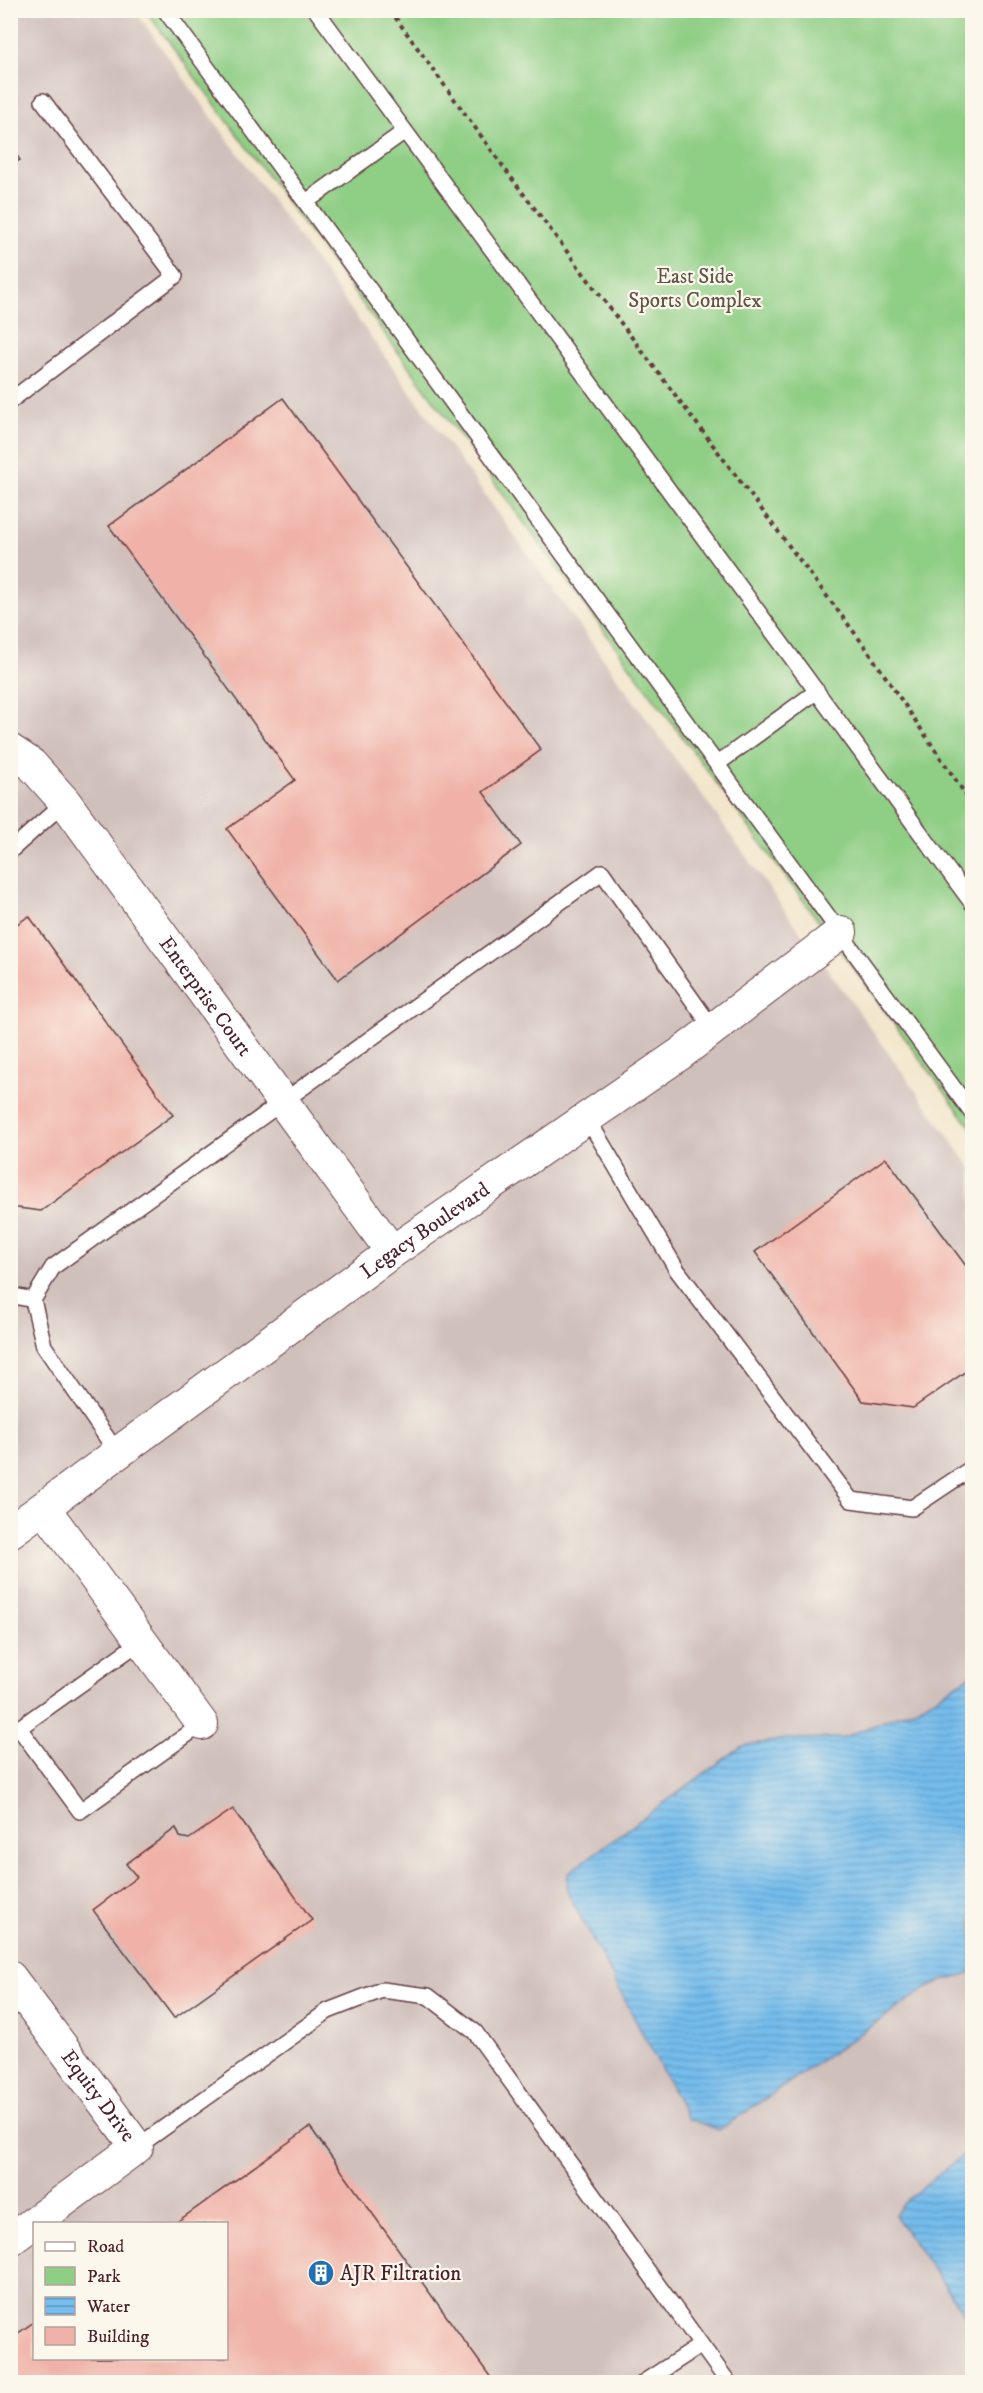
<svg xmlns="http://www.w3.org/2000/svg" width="983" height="2393" viewBox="0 0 983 2393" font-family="'IM FELL DW Pica',serif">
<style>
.industrial{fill:#d0c0bc;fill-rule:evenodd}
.green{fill:#8fce85;stroke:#6c7658;stroke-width:1.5}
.water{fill:url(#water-rules);stroke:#5f6e8c;stroke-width:1.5}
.building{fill:#f0b2a8}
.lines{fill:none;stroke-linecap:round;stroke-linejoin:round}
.lane-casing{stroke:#633d43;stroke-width:18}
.street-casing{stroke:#633d43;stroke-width:34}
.path{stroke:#633d43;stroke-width:4;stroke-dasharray:4.5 4.5;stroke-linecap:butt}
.lane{stroke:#fff;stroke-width:15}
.street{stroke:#fff;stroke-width:32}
.labels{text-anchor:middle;stroke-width:4.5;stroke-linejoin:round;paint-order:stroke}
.park-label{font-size:21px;fill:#5f5446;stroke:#fbf7ec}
.street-label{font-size:21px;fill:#4a1f2b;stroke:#fbf7ec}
.poi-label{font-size:21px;fill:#4a1f2b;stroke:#fbf7ec;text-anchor:start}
</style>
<defs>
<pattern id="water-rules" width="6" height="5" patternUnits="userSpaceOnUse" patternTransform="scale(1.5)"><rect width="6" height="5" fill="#74bded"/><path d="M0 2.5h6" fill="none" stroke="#6199c0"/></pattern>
</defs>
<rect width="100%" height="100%" fill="#fbf7ec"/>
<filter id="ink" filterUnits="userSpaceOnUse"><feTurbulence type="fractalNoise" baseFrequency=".0167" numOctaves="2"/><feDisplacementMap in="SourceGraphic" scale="12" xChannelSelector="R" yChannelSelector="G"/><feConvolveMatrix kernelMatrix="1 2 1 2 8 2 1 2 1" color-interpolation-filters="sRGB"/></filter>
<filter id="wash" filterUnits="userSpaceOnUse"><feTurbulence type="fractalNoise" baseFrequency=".008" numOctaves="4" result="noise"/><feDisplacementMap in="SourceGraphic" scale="24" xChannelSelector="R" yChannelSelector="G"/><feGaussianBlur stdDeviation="1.35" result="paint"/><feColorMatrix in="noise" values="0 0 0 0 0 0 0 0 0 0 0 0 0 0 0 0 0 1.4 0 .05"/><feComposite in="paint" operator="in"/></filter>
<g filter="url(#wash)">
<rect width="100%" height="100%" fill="#f3e6cc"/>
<!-- industrial -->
<path class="industrial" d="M11,11h124l837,1158v1213h-961zM34,2224h192v134h-192z"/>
<!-- green -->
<path class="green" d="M146,11h826v1118z"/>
<!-- water -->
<path class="water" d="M972,1675v297l-39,12 -214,146 -31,-11 -121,-228 1,-18 174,-127 44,-7 56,-1 77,-31z
M972,2148v177l-77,-110 10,-13z"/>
<g id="blocks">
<!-- building -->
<path class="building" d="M10,146l10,14 -10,6z
M283,398l258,352 -58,42 38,53 -183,135 -111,-151 68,-49 -186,-254z
M29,916l144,199 -132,96 -31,-4v-278z
M886,1158l86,116v93l-59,41 -50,-7 -108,-149z
M233,1809l79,111 -138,98 -81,-108 44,-33 -11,-13 50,-36 4,9 9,2z
M310,2127l184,255h-484v-43l24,-17v36h192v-134h-52z"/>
</g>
</g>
<g filter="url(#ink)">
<use href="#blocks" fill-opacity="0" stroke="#633d43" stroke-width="1.5"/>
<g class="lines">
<defs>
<path id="lane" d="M165,10l807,1103
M316,10l656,893
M306,202l99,-71
M10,401l165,-125 -132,-175
M717,764l100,-73
M10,851l55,-49
M587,1118l90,152 174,230 61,8 60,-40
M10,1295l23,5
M118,1454l-74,-108 -11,-46 20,-33 549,-395 111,157
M141,1641l-122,87 61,83 122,-87
M137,2147l191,-136 54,-21 46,6 47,36 253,350
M644,2382l57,-37"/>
<g id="street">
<path id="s1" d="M10,750l21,14 34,38 327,450"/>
<path d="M44,1508l158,216"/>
<path id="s2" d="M10,1532l382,-280 288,-198 161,-122"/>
<path id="s3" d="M10,1977l127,170 -127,93"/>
</g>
</defs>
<!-- lane casing -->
<use href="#lane" class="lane-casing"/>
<!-- street casing -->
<use href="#street" class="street-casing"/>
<!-- path -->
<path class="path" d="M390,10l120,166 356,472 106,156"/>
<!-- lane -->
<use href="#lane" class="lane"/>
<!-- street -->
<use href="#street" class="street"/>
</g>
</g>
<!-- icons -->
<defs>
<symbol id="building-disc" viewBox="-11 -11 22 22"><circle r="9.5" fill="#1f6fb2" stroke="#fbf7ec"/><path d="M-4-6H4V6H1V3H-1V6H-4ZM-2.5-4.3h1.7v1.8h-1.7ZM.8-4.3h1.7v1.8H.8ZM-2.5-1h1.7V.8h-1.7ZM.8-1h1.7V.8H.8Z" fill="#fff"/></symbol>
</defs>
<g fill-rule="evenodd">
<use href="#building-disc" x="306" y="2258" width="30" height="30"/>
</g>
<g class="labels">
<!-- park labels -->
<g class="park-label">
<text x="695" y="283">East Side<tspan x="695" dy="24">Sports Complex</tspan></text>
</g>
<!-- street labels -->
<g class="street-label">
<text dy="7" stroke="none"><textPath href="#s1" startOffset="316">Enterprise Court</textPath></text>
<text dy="7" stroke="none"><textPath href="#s2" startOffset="513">Legacy Boulevard</textPath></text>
<text dy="7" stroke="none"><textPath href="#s3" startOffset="148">Equity Drive</textPath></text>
</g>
<!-- poi labels -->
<g class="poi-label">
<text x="340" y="2280">AJR Filtration</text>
</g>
</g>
<!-- margin -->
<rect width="983" height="2393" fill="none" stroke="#fbf7ec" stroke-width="36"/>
<!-- legend -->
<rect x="33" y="2222" width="195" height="138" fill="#fbf7ec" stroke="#b4a19f" stroke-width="1.5"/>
<rect x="45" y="2242" width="30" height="9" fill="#ffffff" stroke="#b4a19f" stroke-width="1.5"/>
<text x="87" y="2252" font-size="18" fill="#4a1f2b">Road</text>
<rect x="45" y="2267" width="30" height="18" fill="#8fce85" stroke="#b4a19f" stroke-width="1.5"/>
<text x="87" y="2282" font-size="18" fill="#4a1f2b">Park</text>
<rect x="45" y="2297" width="30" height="18" fill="url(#water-rules)" stroke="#b4a19f" stroke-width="1.5"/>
<text x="87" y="2312" font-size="18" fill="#4a1f2b">Water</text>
<rect x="45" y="2327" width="30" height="18" fill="#f0b2a8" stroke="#b4a19f" stroke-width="1.5"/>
<text x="87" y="2342" font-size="18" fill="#4a1f2b">Building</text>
</svg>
